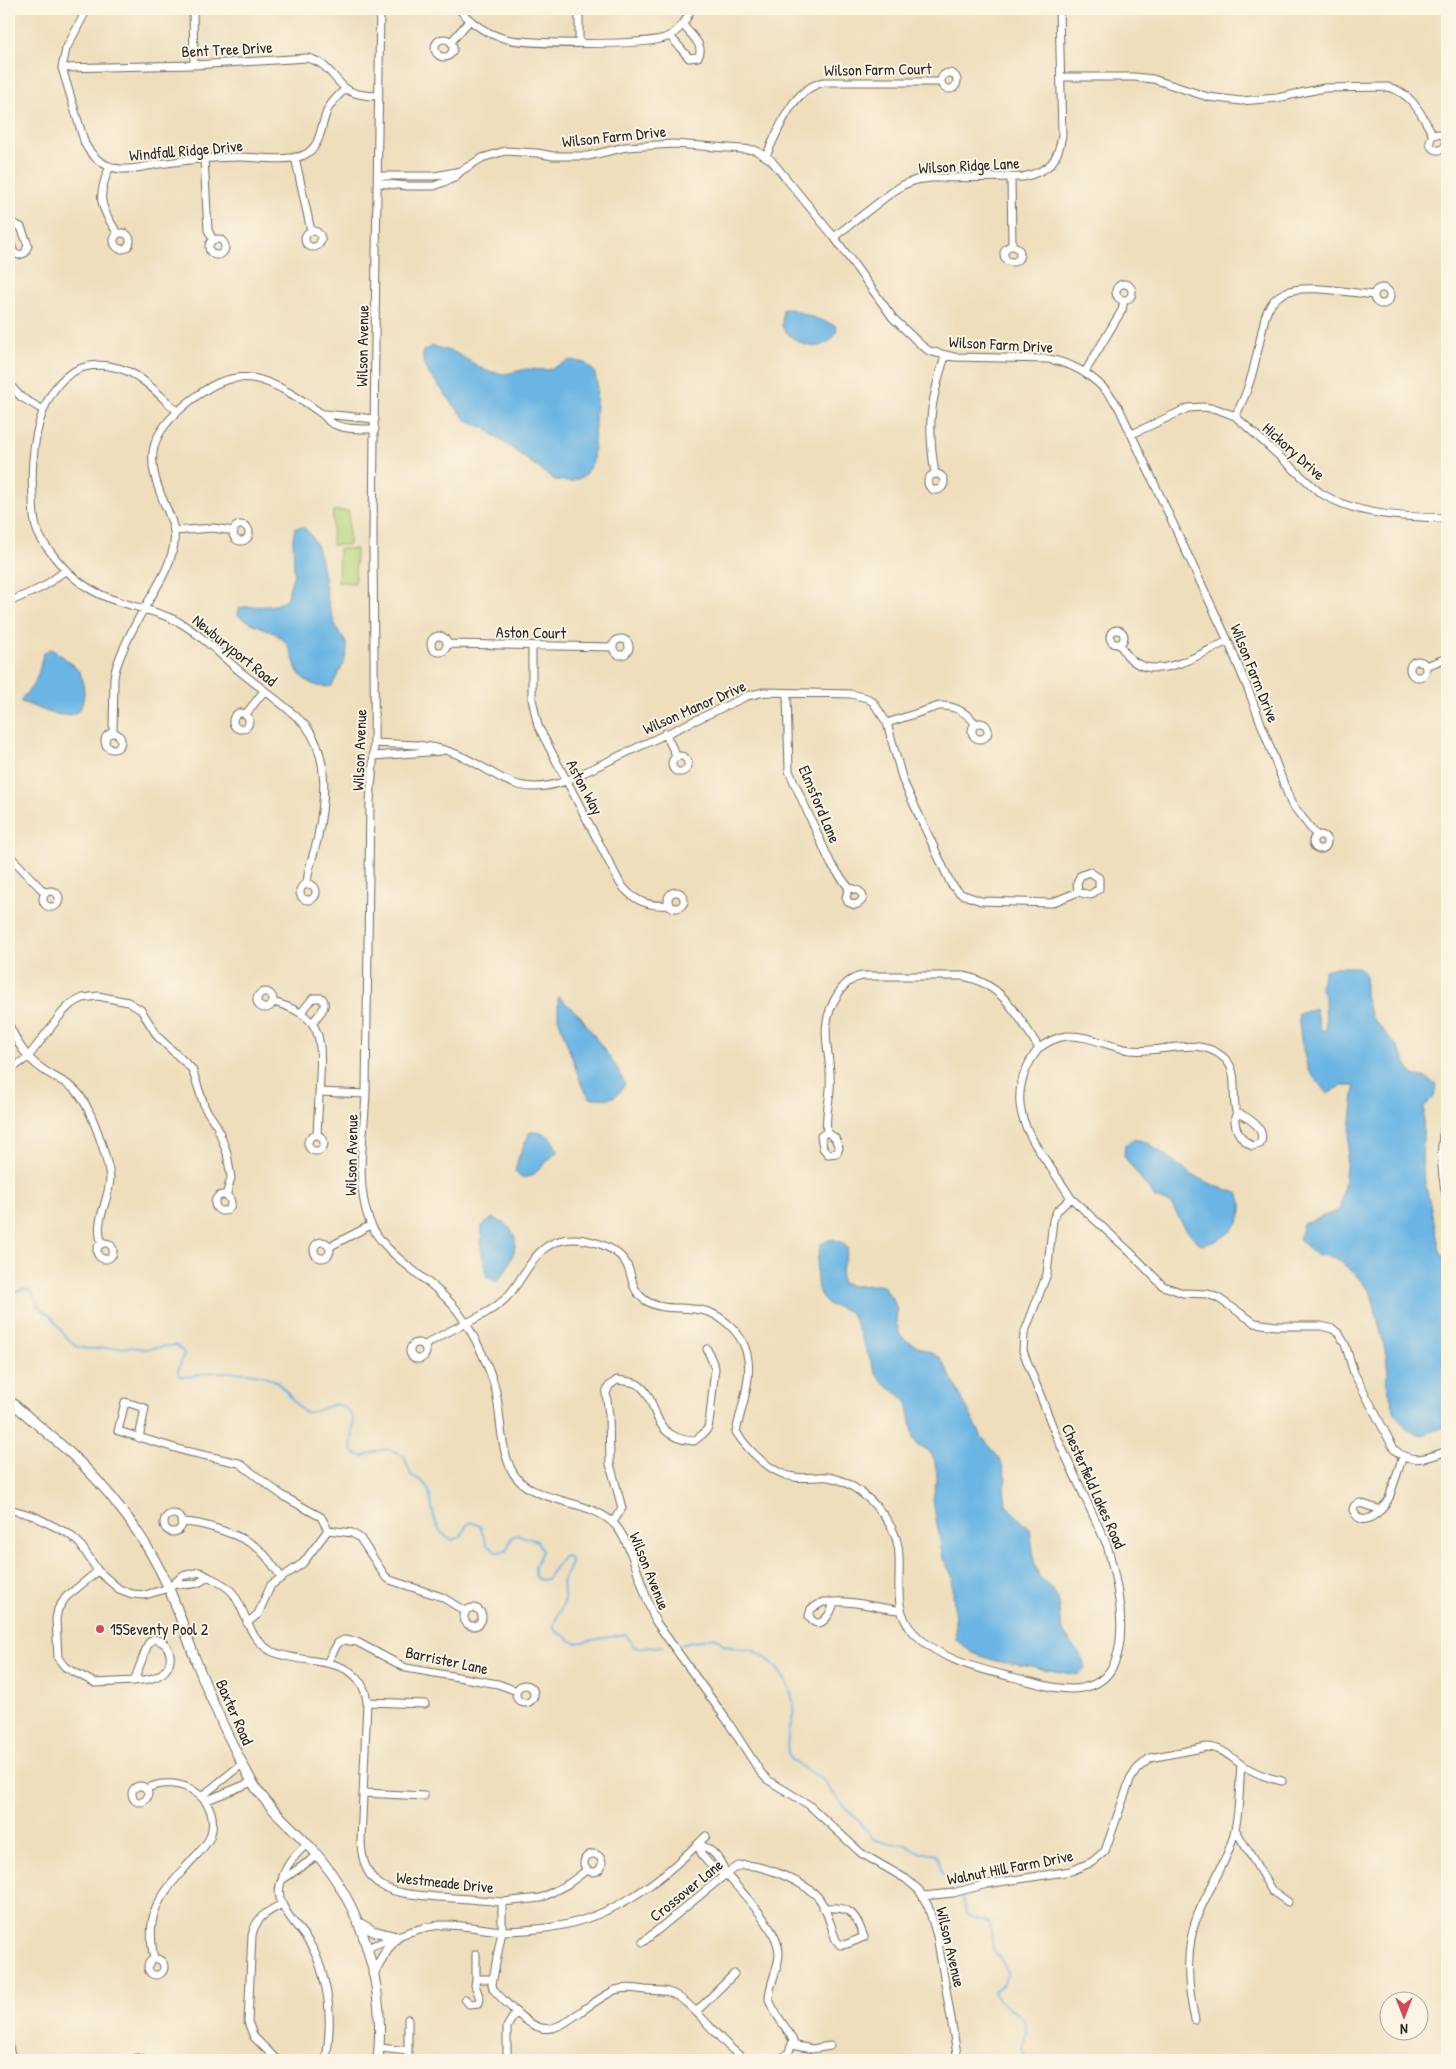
<svg xmlns="http://www.w3.org/2000/svg" width="1456" height="2069" viewBox="0 0 1456 2069" font-family="'Patrick Hand',sans-serif">
<style>
.green{fill:#b5d57c;stroke:#708054}
.water{fill:#6bb5e4;stroke:#4b7088}
.lines{fill:none;stroke-linecap:round;stroke-linejoin:round}
.stream{stroke:#6bb5e4;stroke-width:2}
.minor-casing{stroke:#6f6a5e;stroke-width:9}
.major-casing{stroke:#6f6a5e;stroke-width:11}
.minor{stroke:#fff;stroke-width:7}
.major{stroke:#fff;stroke-width:9}
.poi-dot{fill:#d1495b;stroke:#fcf5e5;stroke-width:2}
.labels{text-anchor:middle;stroke-width:4;stroke-linejoin:round;paint-order:stroke}
.street-label{font-size:16px;fill:#2b2b2b;stroke:#fcf5e5}
.poi-label{font-size:16px;fill:#2b2b2b;stroke:#fcf5e5;text-anchor:start}
</style>
<rect width="100%" height="100%" fill="#fcf5e5"/>
<filter id="ink" filterUnits="userSpaceOnUse"><feTurbulence type="fractalNoise" baseFrequency=".02" numOctaves="2"/><feDisplacementMap in="SourceGraphic" scale="10" xChannelSelector="R" yChannelSelector="G"/><feConvolveMatrix kernelMatrix="1 2 1 2 8 2 1 2 1" color-interpolation-filters="sRGB"/></filter>
<filter id="wash" filterUnits="userSpaceOnUse"><feTurbulence type="fractalNoise" baseFrequency=".0096" numOctaves="4" result="noise"/><feDisplacementMap in="SourceGraphic" scale="20" xChannelSelector="R" yChannelSelector="G"/><feGaussianBlur stdDeviation="1.12" result="paint"/><feColorMatrix in="noise" values="0 0 0 0 0 0 0 0 0 0 0 0 0 0 0 0 0 1.4 0 .05"/><feComposite in="paint" operator="in"/></filter>
<g filter="url(#wash)">
<rect width="100%" height="100%" fill="#eedebc"/>
<!-- green -->
<path class="green" d="M333,511h16v34h-17z
M339,549h17l-1,34 -17,-1z"/>
<!-- water -->
<path class="water" d="M783,309h8l45,17 1,6c-15,25 -40,14 -55,-5z
M433,346l23,7 30,18 19,3 22,-5 21,1 23,-10 14,3 9,8 3,12 -4,79 -9,14 -13,6 -16,-2 -49,-36 -22,-16 -19,-9 -35,-44 -7,-13v-11z
M303,527c21,15 20,59 27,82 3,7 4,15 8,21 3,6 8,10 9,17 1,12 -10,28 -15,39 -12,3 -27,-3 -34,-14 -6,-12 -6,-27 -18,-35 -12,-9 -29,-12 -42,-22l1,-7c17,-4 32,2 47,-8l8,-27 -1,-35 2,-10z
M50,649c8,2 26,18 30,24 6,13 7,40 -11,42 -17,1 -32,-8 -48,-13v-3c17,-17 17,-23 22,-45z
M1336,967h23l6,7v21l6,22 25,28 17,30 14,3 9,7 -2,12 -10,10 -2,61 18,82 7,14v162l-25,9 -14,-5 -13,-17 -8,-29 1,-11 -2,-19 -15,-62 -18,-20 -17,-14 -21,-4 -16,-15 4,-15 36,-14 4,-17 12,-107h-13l-15,8 -19,-24 -7,-30 -3,-26 17,-6 5,21 6,3 -1,-36 -5,-9 5,-17z
M558,996l23,21 36,51 8,16c-10,18 -17,14 -35,14l-8,-12 -24,-68z
M530,1132c17,0 21,4 28,19l-26,25 -11,2 -6,-7 4,-15z
M1133,1139l14,3 45,33 26,12 20,6c1,3 3,8 4,12 2,22 -22,37 -41,40l-15,-15 -15,-26 -16,-6 -31,-42 1,-11z
M493,1218c21,9 28,20 18,41 -4,10 -7,16 -15,23l-9,-5 -6,-29 1,-22z
M832,1239l9,3 7,6c-2,12 -10,23 -6,35l11,3 25,-1 5,1 11,15 3,9 -1,12 4,13 7,6 34,17 41,79 18,22 6,20 -2,8 2,18 24,24 5,36 4,11 14,15 5,8 2,22 4,12 18,25 4,10 -8,7 -82,-14 -23,-8 -17,-13 -4,-65 -9,-16 -10,-59 4,-27 -3,-15 -6,-8 -11,-6 -3,-5 -7,-38 -20,-15 -10,-10 -25,-61c-8,-9 -15,-6 -24,-11 -16,-9 -12,-46 -7,-60z"/>
<g class="lines">
<!-- stream -->
<path class="stream" d="M9,1294l14,-5 8,2 9,17 12,9 14,20 11,10 12,2 44,-2 12,2 31,-4 8,8 -6,18 2,5c8,3 17,-2 26,-3 21,-2 44,-2 64,5 16,7 27,32 35,34 13,3 25,-12 36,-6 30,15 -7,48 23,50 19,-6 21,-11 40,0l7,19c5,4 12,5 16,12 8,17 2,43 25,53l9,-3 5,-11 5,-4 9,4 7,19 9,7 10,-1 7,-15 5,-1 19,6 5,10 -7,15v10l5,4 7,-1 17,-23 6,1 1,6 -9,20 3,17 -12,26 3,6c10,2 12,10 21,11l49,-9 8,13 9,1 19,-2
M680,1645l35,-8c4,2 5,5 9,8 8,4 21,3 30,6 22,9 43,40 39,64 -3,16 -10,30 -2,45l32,20 18,23 18,18 14,18 13,4 17,1 18,9h11l3,1 4,5 2,13 3,5 14,13
M961,1893l5,21c7,7 17,3 24,10l3,25 10,14 5,9 -4,11 -10,9c6,14 23,17 30,30 5,9 -1,18 -1,27 0,4 2,8 3,11"/>
</g>
</g>
<g filter="url(#ink)">
<g class="lines">
<defs>
<path id="minor" d="M87,9l-21,40 -4,19 23,76c7,13 20,24 36,25 13,1 25,-3 38,-5 26,-4 53,-7 80,-7 18,0 48,5 65,-2 18,-8 16,-30 24,-46 4,-8 11,-14 17,-20
M193,9l1,56
M380,9c-3,174 -6,349 -7,523 0,70 2,140 1,210 0,20 -3,40 -4,60 -2,96 -2,192 -4,288 -1,43 -12,89 3,130 15,39 66,59 90,93 14,19 32,56 37,79 5,25 4,54 15,77 17,37 79,27 105,57 17,20 27,69 40,96l70,97 35,54 7,7 41,25 52,48 45,26 13,11 9,16 9,30 21,124
M459,9c12,14 26,24 44,29 22,7 145,8 164,-1 13,-6 19,-16 24,-28
M579,9v34
M670,36l19,22 9,-1c8,-11 -8,-23 -15,-32
M435 48a9 9 0 1 1 18 0a9 9 0 1 1-18 0Z
M451,42l19,-22
M62,68l132,-3 113,-7c19,4 24,17 37,29 8,8 24,9 35,9
M941 81a8 8 0 1 1 16 0a8 8 0 1 1-16 0Z
M1061,77h73l19,2 55,18 33,4 36,-3 47,-10 63,-1c25,5 34,27 46,48
M1430 142a8 8 0 1 1 16 0a8 8 0 1 1-16 0Z
M766,156c13,-26 25,-67 58,-74h117
M295,157l16,74
M204,159l4,71 5,10
M110,166c-14,32 -10,40 8,68
M378,176h57l26,-5
M1011,178l1,68
M378,183l30,3h26l20,-8 7,-7 21,-13 23,-7 32,2 16,3h35l38,-9 48,-3 81,6 16,10 63,77 59,81 27,26 9,7 25,6 95,2c31,6 53,22 70,49l109,233 20,48 43,114 25,32
M9,226l5,-2 7,3 7,18 -3,8 -6,2 -5,-2 -5,-15
M305 239a8 8 0 1 1 16 0a8 8 0 1 1-16 0Z
M114 241a8 8 0 1 1 16 0a8 8 0 1 1-16 0Z
M834,237l57,-44 12,-8 13,-5 15,-2 92,-1c26,-6 35,-15 39,-42l-3,-126
M209 247a8 8 0 1 1 16 0a8 8 0 1 1-16 0Z
M1004 254a8 8 0 1 1 16 0a8 8 0 1 1-16 0Z
M1116 292a8 8 0 1 1 16 0a8 8 0 1 1-16 0Z
M1374 296a8 8 0 1 1 16 0a8 8 0 1 1-16 0Z
M1085,372l37,-62 2,-10
M9,384l12,13 22,13
M177,411c-15,-13 -31,-32 -50,-40 -81,-30 -99,67 -94,125 0,11 0,23 4,34 3,8 10,18 16,25 17,23 40,39 67,47 19,6 39,10 57,19 24,13 44,35 65,52 21,17 45,33 64,53 24,31 19,74 12,110 -3,17 -11,32 -11,49
M324,414l51,5
M1235,416c18,-31 22,-65 30,-99 3,-10 9,-19 19,-24 18,-10 68,0 90,2
M1132,434l56,-26 15,-1 14,2 18,7 84,76c37,24 85,25 128,26
M928 482a8 8 0 1 1 16 0a8 8 0 1 1-16 0Z
M935,474c-8,-50 -5,-70 10,-118
M233 533a8 8 0 1 1 16 0a8 8 0 1 1-16 0Z
M174,531l39,-3 21,3
M9,602l34,-15 23,-17
M1110 637a7 7 0 1 1 14 0a7 7 0 1 1-14 0Z
M431 644a8 8 0 1 1 16 0a8 8 0 1 1-16 0Z
M613 647a8 8 0 1 1 16 0a8 8 0 1 1-16 0Z
M449,644l164,3
M1120,644c23,48 75,12 108,-3
M532,646v53l6,27 82,157c12,17 27,24 48,22
M1410 669a8 8 0 1 1 16 0a8 8 0 1 1-16 0Z
M1426,666l21,-8
M787,694l2,77 42,93 18,24
M233 721a8 8 0 1 1 16 0a8 8 0 1 1-16 0Z
M246,714l18,-23
M972 731a8 8 0 1 1 16 0a8 8 0 1 1-16 0Z
M887,723l52,-17c16,-1 27,6 37,18
M105 741a8 8 0 1 1 16 0a8 8 0 1 1-16 0Z
M113,733l1,-56 2,-9c7,-21 18,-42 29,-61 11,-19 23,-36 28,-58 4,-16 -1,-29 -8,-44 -21,-49 -17,-70 25,-104 19,-15 37,-26 62,-23 21,3 53,23 70,36 3,2 5,6 8,8 12,8 31,7 45,7
M665,733l12,24
M374,743c24,2 51,0 74,8 48,15 60,50 118,30l181,-85 17,-4 87,2 16,4 6,4 14,21 16,58 48,103 10,10 20,7 70,2 27,-11
M672 764a8 8 0 1 1 16 0a8 8 0 1 1-16 0Z
M374,756l67,-5
M1313 842a7 7 0 1 1 14 0a7 7 0 1 1-14 0Z
M9,855l35,37
M1090,872l9,6v11l-9,6 -12,-3 -1,-9 3,-7z
M300 892a8 8 0 1 1 16 0a8 8 0 1 1-16 0Z
M849,888c12,1 21,11 6,17l-7,-3 -2,-5z
M43 899a8 8 0 1 1 16 0a8 8 0 1 1-16 0Z
M668 900a8 8 0 1 1 16 0a8 8 0 1 1-16 0Z
M257 1000a8 8 0 1 1 16 0a8 8 0 1 1-16 0Z
M273,1002c47,13 49,31 47,75 -1,19 -2,38 -3,57
M301,1013l12,-15h9c7,9 -4,17 -10,25
M9,1025c8,17 16,32 32,43 11,9 25,13 35,23 15,15 31,65 34,86 0,24 -17,43 -8,67
M1039,1048c9,-6 17,-11 28,-12 22,-1 42,11 63,14 31,4 67,-15 93,7 18,14 7,40 14,58
M9,1071l19,-14 34,-44 9,-9 12,-6 15,-2 30,6 13,8 17,27 34,32 13,39 12,18 10,27 4,25 -5,18
M319,1092l47,2
M1240,1114c11,5 27,16 20,30l-8,2c-11,-6 -18,-17 -17,-29z
M1447,1115c-8,29 -7,55 0,84
M827,1132l8,6 4,10 -2,5 -9,1 -5,-6 -2,-12z
M308 1143a8 8 0 1 1 16 0a8 8 0 1 1-16 0Z
M215 1203a8 8 0 1 1 16 0a8 8 0 1 1-16 0Z
M1071,1198l59,54 33,34 20,7 25,1 10,4 37,25 21,3h45l12,3 6,5 6,10 9,29 40,76c15,16 35,9 53,2
M314 1250a8 8 0 1 1 16 0a8 8 0 1 1-16 0Z
M97 1251a8 8 0 1 1 16 0a8 8 0 1 1-16 0Z
M329,1247l42,-22
M410 1351a8 8 0 1 1 16 0a8 8 0 1 1-16 0Z
M424,1346c26,-19 59,-26 82,-48 19,-19 27,-53 57,-58 19,-4 54,5 64,25 7,14 3,24 18,35 14,10 32,7 48,9 14,1 23,5 34,14 37,31 17,71 9,109 12,18 35,42 58,45 12,2 23,-1 34,0 15,2 32,14 43,24 12,12 24,28 27,45 5,30 -8,62 16,87 26,27 62,35 98,44 22,5 47,15 70,11 59,-10 36,-104 25,-143l-52,-112 -32,-82 1,-17 23,-60 6,-54 4,-9 14,-13c-32,-52 -78,-90 -32,-150 -21,-32 -35,-63 -75,-72h-102c-11,2 -18,8 -24,18 -23,36 -5,58 -8,95 -1,15 -5,27 -3,43
M139,1438l6,-30 -20,-6 -7,29 67,20 54,12 44,33 38,21 7,13 24,3 8,5 25,38 5,4 52,17 24,15
M9,1509l25,7 35,18 11,10 18,27 21,18 13,5 13,1 24,-7 13,-12 18,-4c10,7 24,10 32,20 15,19 15,46 39,59 32,16 90,0 96,51l-6,140c2,51 35,51 76,55 22,1 44,3 65,5v29l-10,53 1,5c63,68 58,35 122,1 10,-3 19,-2 30,0 8,1 16,0 23,2 24,6 53,54 78,68
M1381,1510l-21,-7 -6,3 -1,4c10,22 29,0 36,-12l14,-42
M164 1523a9 9 0 1 1 18 0a9 9 0 1 1-18 0Z
M181,1522c21,0 61,13 78,27 9,8 15,18 22,28
M613,1522l9,-14 -12,-44 -1,-49 -3,-22 3,-7 8,-6c6,1 14,1 20,4 24,13 9,54 57,57l9,-7 5,-6 2,-12 5,-48 -8,-19
M98,1571l-32,26 -8,12 -2,10 2,39 7,9 30,16 39,-2
M176,1583c11,3 23,2 31,-6
M823,1602h11c-2,11 -15,32 -25,14l2,-7z
M834,1602c22,-2 44,7 66,8
M464 1617a9 9 0 1 1 18 0a9 9 0 1 1-18 0Z
M247,1623l11,-9 13,-29 32,-22 25,-33
M153,1639c19,2 23,25 8,35 -8,6 -18,6 -27,7l14,-37z
M328,1661l10,-18 6,-3 13,2 49,26 92,16 19,7
M516 1694a9 9 0 1 1 18 0a9 9 0 1 1-18 0Z
M367,1702l58,2
M132 1794a8 8 0 1 1 16 0a8 8 0 1 1-16 0Z
M146,1789c32,-17 78,9 64,48 -4,9 -12,17 -19,24 -30,35 -47,49 -37,98
M364,1793l60,3
M201,1797l41,-33
M205,1801l47,-19
M1235,1829l37,62 16,11
M584 1863a9 9 0 1 1 18 0a9 9 0 1 1-18 0Z
M318,1855l-36,25c-12,22 17,46 28,64 7,11 11,23 14,36 7,25 6,55 2,80
M726,1874c-13,-4 -25,-16 -28,-30 14,4 23,16 28,30 16,19 52,54 53,79 0,16 -10,30 -10,46 4,15 18,27 24,42l-5,13 -10,6
M282,1880c3,-15 14,-26 25,-36
M923,1896l30,-3 34,-9 84,-13 21,-9 13,-11 25,-71 7,-11 13,-11 57,-11c16,1 22,9 35,18 13,8 25,13 40,16
M502,1902l39,-4 27,-14 19,-14
M643,1942l83,-68c4,-3 9,-7 13,-8 19,-5 71,18 81,34 8,11 11,28 16,40l4,5 7,-1 17,-7c-10,-25 -13,-31 -41,-29
M366,1948c25,-9 50,-21 76,-23 21,-1 41,5 61,6 11,0 23,-1 34,-2 71,-6 121,-45 169,-93
M148 1967a8 8 0 1 1 16 0a8 8 0 1 1-16 0Z
M476,1979v-25
M465,1999l4,5 10,-1 1,-4 -5,-14 1,-6h16
M696,2012l38,-38
M1195,2020c-8,-34 -10,-74 3,-106 12,-28 31,-55 37,-85 5,-21 4,-44 6,-65
M792,2045l20,4 18,-3
M9,2047l3,13
M380,2048l28,3
M132,2060l5,-2 7,2
M277,2060l-23,-23 -6,-15 4,-87c4,-18 15,-23 30,-31
M408,2060v-41
M507,2060v-33l8,-14"/>
<path id="major" d="M9,1400c19,17 40,34 59,51 40,36 80,89 101,138 11,25 19,52 29,77 15,39 33,78 53,114 15,27 41,46 62,70 50,56 73,136 65,210
M359,1923l14,8 24,6
M373,1974l15,-26 9,-11"/>
</defs>
<!-- minor casing -->
<use href="#minor" class="minor-casing"/>
<!-- major casing -->
<use href="#major" class="major-casing"/>
<!-- minor -->
<use href="#minor" class="minor"/>
<!-- major -->
<use href="#major" class="major"/>
</g>
</g>
<!-- markers -->
<circle class="poi-dot" cx="100" cy="1629" r="5"/>
<g class="labels">
<!-- street labels -->
<g class="street-label">
<text transform="translate(227 49) rotate(-3)" y="6">Bent Tree Drive</text>
<text transform="translate(878 69) rotate(-1)" y="6">Wilson Farm Court</text>
<text transform="translate(614 136) rotate(-6)" y="6">Wilson Farm Drive</text>
<text transform="translate(186 150) rotate(-5)" y="6">Windfall Ridge Drive</text>
<text transform="translate(969 165) rotate(-3)" y="6">Wilson Ridge Lane</text>
<text transform="translate(1001 344) rotate(3)" y="6">Wilson Farm Drive</text>
<text transform="translate(362 346) rotate(-89)" y="6">Wilson Avenue</text>
<text transform="translate(1294 451) rotate(42)" y="6">Hickory Drive</text>
<text transform="translate(531 632) rotate(1)" y="6">Aston Court</text>
<text transform="translate(235 650) rotate(39)" y="6">Newburyport Road</text>
<text transform="translate(1255 673) rotate(68)" y="6">Wilson Farm Drive</text>
<text transform="translate(694 707) rotate(-24)" y="6">Wilson Manor Drive</text>
<text transform="translate(359 750) rotate(-88)" y="6">Wilson Avenue</text>
<text transform="translate(585 787) rotate(62)" y="6">Aston Way</text>
<text transform="translate(820 804) rotate(67)" y="6">Elmsford Lane</text>
<text transform="translate(351 1155) rotate(-89)" y="6">Wilson Avenue</text>
<text transform="translate(1094 1486) rotate(66)" y="6">Chesterfield Lakes Road</text>
<text transform="translate(650 1571) rotate(68)" y="6">Wilson Avenue</text>
<text transform="translate(447 1660) rotate(12)" y="6">Barrister Lane</text>
<text transform="translate(235 1712) rotate(66)" y="6">Baxter Road</text>
<text transform="translate(1010 1867) rotate(-11)" y="6">Walnut Hill Farm Drive</text>
<text transform="translate(445 1882) rotate(6)" y="6">Westmeade Drive</text>
<text transform="translate(686 1890) rotate(-39)" y="6">Crossover Lane</text>
<text transform="translate(951 1947) rotate(77)" y="6">Wilson Avenue</text>
</g>
<!-- poi labels -->
<g class="poi-label">
<text x="110" y="1635">15Seventy Pool 2</text>
</g>
</g>
<!-- margin -->
<rect width="1456" height="2069" fill="none" stroke="#fcf5e5" stroke-width="30"/>
<!-- north arrow -->
<g transform="translate(1404 2016) rotate(180)"><circle r="24" fill="#fcf5e5" stroke="#a8a49b"/>
<path d="M0-4L9 19L0 12L-9 19Z" fill="#d1495b"/>
<text y="-8" font-size="14" font-weight="bold" text-anchor="middle" fill="#2b2b2b">N</text>
</g>
</svg>
